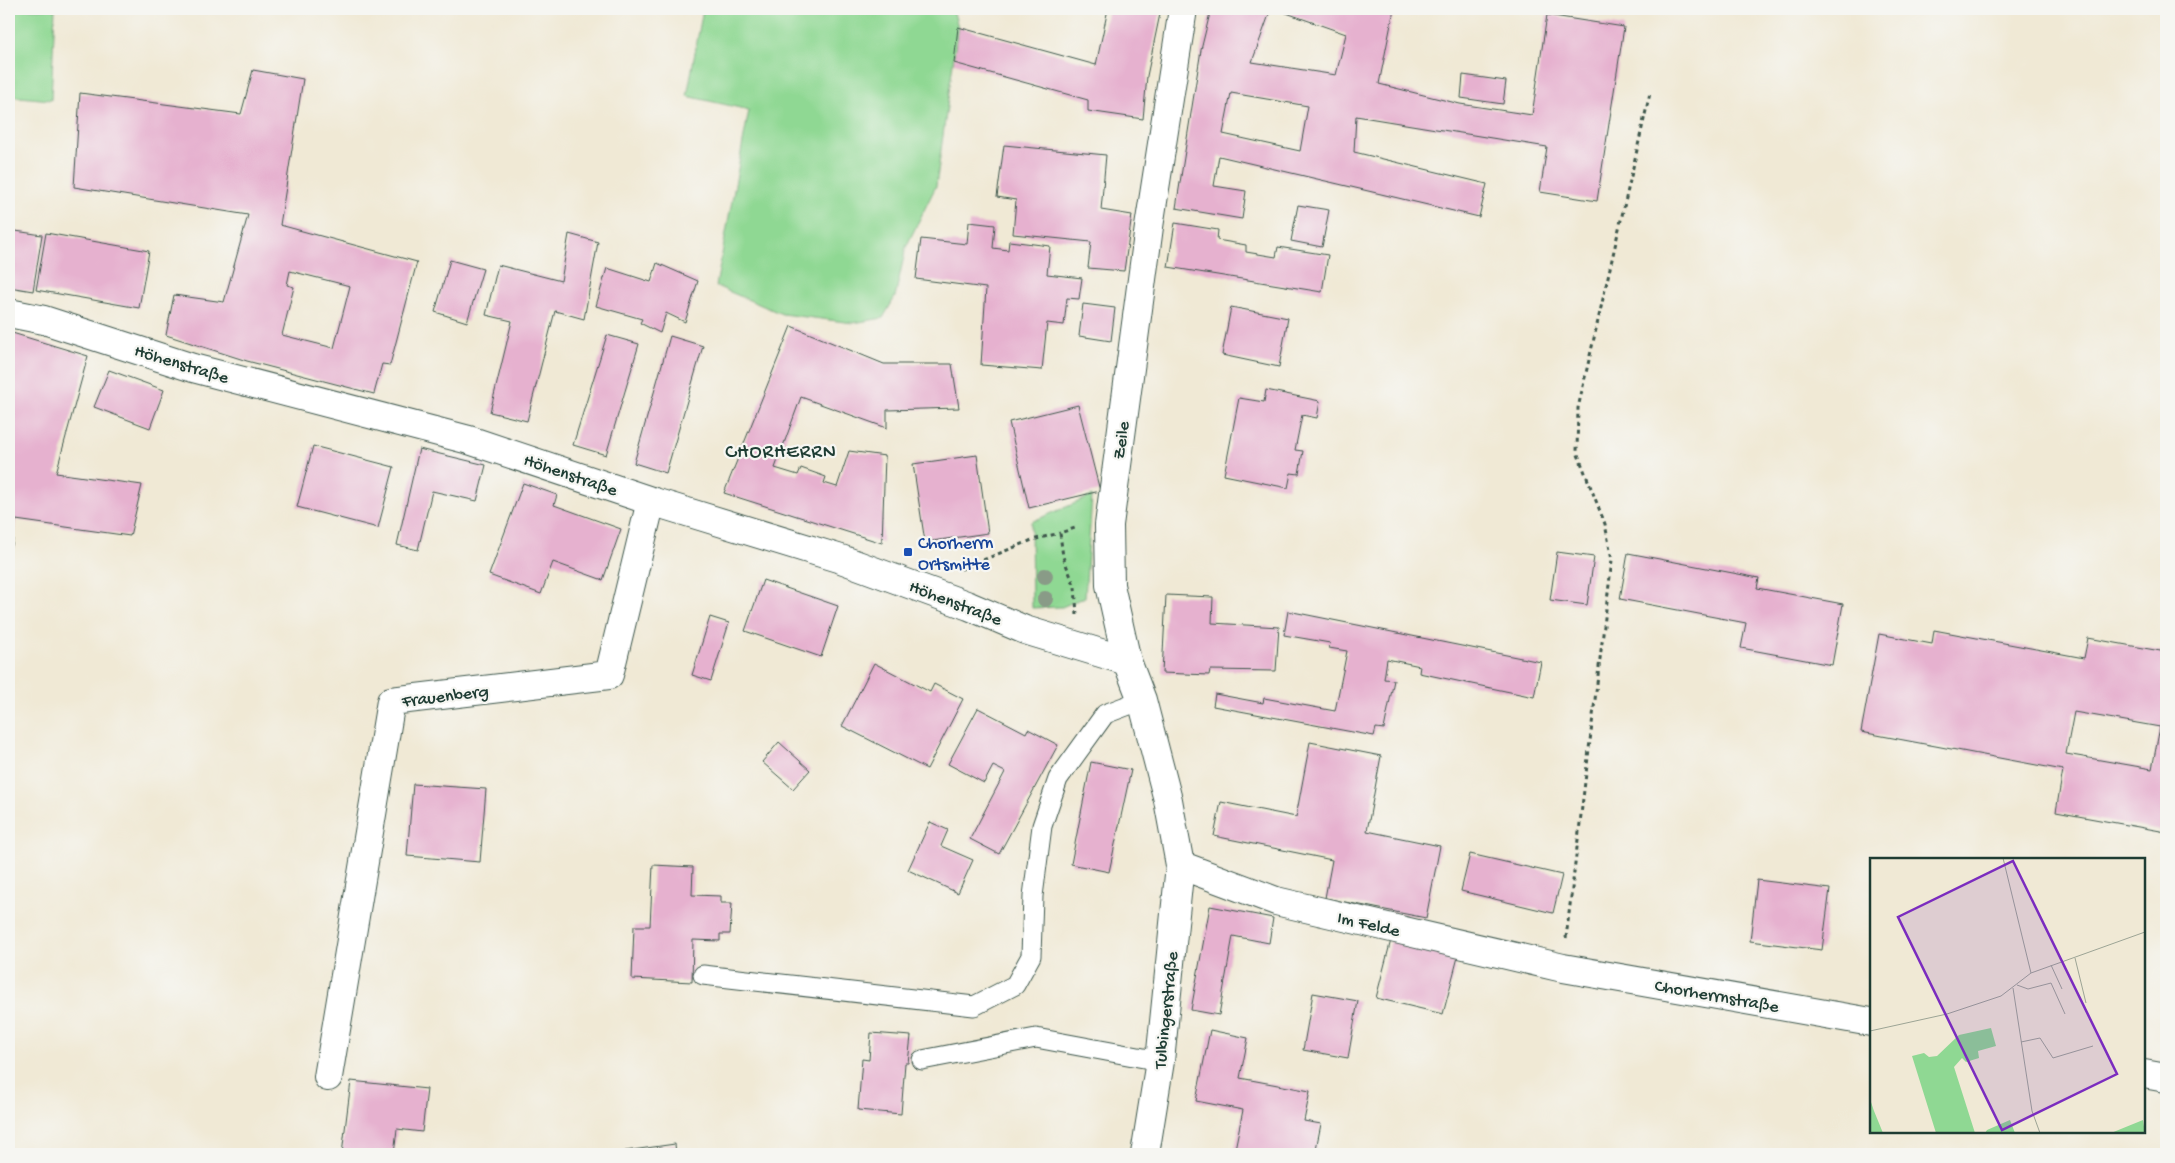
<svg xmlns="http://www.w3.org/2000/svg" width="2175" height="1163" viewBox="0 0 2175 1163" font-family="'Gochi Hand',sans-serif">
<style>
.green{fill:#8fd893;stroke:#578a64}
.building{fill:#e6b1cf;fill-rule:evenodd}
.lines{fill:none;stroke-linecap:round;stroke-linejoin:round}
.service-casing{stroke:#3e574c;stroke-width:21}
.minor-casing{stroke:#3e574c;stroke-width:30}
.tertiary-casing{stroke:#3e574c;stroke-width:30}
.secondary-casing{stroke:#3e574c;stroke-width:30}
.path{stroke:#3e574c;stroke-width:3;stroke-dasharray:4 4;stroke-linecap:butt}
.service{stroke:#fff;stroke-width:19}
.minor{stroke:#fff;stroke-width:28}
.tertiary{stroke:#fff;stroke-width:28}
.secondary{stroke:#fff;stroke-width:28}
.tree{fill:#899b87}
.transit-dot{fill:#1a4fb4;stroke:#f6f6f2;stroke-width:2}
.labels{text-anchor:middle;stroke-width:4.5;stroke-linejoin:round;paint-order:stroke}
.street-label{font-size:18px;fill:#1f3d34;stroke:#f6f6f2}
.transit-label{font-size:18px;fill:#164399;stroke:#f6f6f2;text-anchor:start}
.quarter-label{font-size:20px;letter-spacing:1px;fill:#1f3d34;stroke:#f6f6f2}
.inset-road{fill:none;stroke:#9ca495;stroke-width:1}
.view{fill:#7b2cbf;fill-opacity:0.15;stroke:#7b2cbf;stroke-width:2.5}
.inset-edge{fill:none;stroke:#1f3d34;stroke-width:2.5}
</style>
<rect width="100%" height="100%" fill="#f6f6f2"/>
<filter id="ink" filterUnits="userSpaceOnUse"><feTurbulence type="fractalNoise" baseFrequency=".02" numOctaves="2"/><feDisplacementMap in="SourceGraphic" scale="10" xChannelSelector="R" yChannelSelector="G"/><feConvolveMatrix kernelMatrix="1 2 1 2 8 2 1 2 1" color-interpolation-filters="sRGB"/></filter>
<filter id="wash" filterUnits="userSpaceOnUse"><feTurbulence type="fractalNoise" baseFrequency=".0096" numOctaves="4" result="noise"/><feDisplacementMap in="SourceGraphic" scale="20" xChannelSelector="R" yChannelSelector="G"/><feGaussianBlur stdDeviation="1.12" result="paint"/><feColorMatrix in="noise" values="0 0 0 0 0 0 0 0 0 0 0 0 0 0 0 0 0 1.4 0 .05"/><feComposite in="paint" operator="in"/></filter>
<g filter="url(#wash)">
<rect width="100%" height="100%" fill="#f0e9d5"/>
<!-- green -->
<path class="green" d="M9,9h46l-4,91 -42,-4z
M703,9h250l5,18 -22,159 -30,61 -11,50 -12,21 -30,5 -71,-9 -66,-28 33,-176 -62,-14z
M1092,496l-7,101 -23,10 -30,1 -1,-86z"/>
<g id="blocks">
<!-- building -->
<path class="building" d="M1108,9h53l-14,67 -4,43 -55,-8v-11l-134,-37 4,-36 138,38z
M1211,9h60l-19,53 84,13 10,-41 -71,-25h119l-15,75 81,20 72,11 15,-100 77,12 -27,174 -57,-9 7,-45 -191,-31 -2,36 133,32 -8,33 -260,-61 -5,30 32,5 -4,28 -66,-11 25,-158zM1231,93l77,13 -8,45 -77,-17z
M253,70l50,9 -23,146 137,37 -27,103 -8,-1 -8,30 -127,-33 -81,-26 8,-40 50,7 24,-87 -174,-28 6,-94 161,21zM290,271l60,15 -16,62 -52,-13 12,-48 -7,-2z
M1463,75l43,6 -3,23 -42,-6z
M1004,145l102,10 -5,55 31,5 -8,56 -36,-3 3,-26 -78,-8 3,-34 -19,-3z
M1298,205l31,5 -7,37 -31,-6z
M969,222l26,3 -2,23 15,2 1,-9 41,5 -3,28 35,4 -3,21 -12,-1 -3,27 -17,-2 -5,47 -61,-5 5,-77 -70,-9 5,-40 46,5z
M1175,223l43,7 -1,10 29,5v7l30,5 2,-10 50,8 -6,37 -154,-25z
M9,230l33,5 -9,56 -24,-4z
M46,233l103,18 -10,57 -103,-18z
M569,234l29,8 -14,77 -29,-8 -28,110 -37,-9 22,-91 -26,-6 12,-50 63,16z
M450,260l33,9 -16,53 -32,-10z
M657,263l41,18 -13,41 -19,-9 -6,20 -20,-10 2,-4 -46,-13 11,-38 44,14z
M1083,304l32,4 -4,33 -32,-5z
M1231,307l57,11 -9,49 -57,-12z
M791,326l93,38h68l7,44 -72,2v18l-86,-31 -26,71 23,7 3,-7 25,9 -2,6 13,4 12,-36 36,5 -3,87 -158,-50z
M9,332l79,24 -32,117 86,12 -12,51 -114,-16 -4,26 -3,-2z
M607,335l32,9 -33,111 -33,-10z
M670,336l33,10 -37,127 -32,-10z
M109,370l55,20 -14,38 -56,-21z
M1266,390l54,11 -3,17 -15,-3 -7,35 8,1 -4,23 -8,-1 -3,15 -64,-13 15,-77 25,4z
M1078,405l22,86 -71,17 -20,-86z
M313,446l81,21 -16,61 -81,-21z
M419,449l67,16 -9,36 -45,-10 -14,59 -21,-5z
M977,455l11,78 -63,9 -12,-78z
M523,483l34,12 -3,10 67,24 -18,51 -50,-18 -12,32 -52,-19z
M1557,552l37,5 -7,48 -37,-5z
M1628,553l131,25 -2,10 86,16 -11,61 -91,-17 5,-25 -126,-24z
M763,580l75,26 -17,51 -76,-26z
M1166,595l47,2 -1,26 67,4 -3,44 -66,-1 -1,5 -47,-2z
M1288,611l253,51 -7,35 -115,-24 1,-7 -33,-7 -3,20 10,1 -10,49 -8,-1 -2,8 -161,-30 2,-12 48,9 1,-5 71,13 12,-60 -18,-3 1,-5 -46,-8z
M710,617l19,6 -18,58 -19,-6z
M1934,630l150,28 4,-20 78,14v180l-110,-20 7,-42 -202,-38 18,-98 53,10zM2074,712l86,15 -8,42 -86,-15z
M874,663l56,29 4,-8 29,15 -36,70 -85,-43z
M978,708l48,25 2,-4 30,16 -59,109 -29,-15 35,-67 -12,-6 -9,17 -36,-19z
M779,742l31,28 -17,19 -31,-27z
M1310,742l71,14 -14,75 73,15 -14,72 -101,-20 7,-38 -118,-24 7,-34 75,15z
M1091,762l40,8 -22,102 -38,-8z
M413,784l73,5 -6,73 -73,-6z
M930,822l18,8 -7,16 32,14 -15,33 -50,-23z
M1470,854l92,21 -9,38 -92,-22z
M653,865l40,2 -1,28 29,1v7h11l-2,31h-10v7l-27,-1 -1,42 -60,-3 2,-53h16z
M1757,880l73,9 -8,61 -72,-9z
M1210,906l63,12 -4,25 -36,-7 -14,79 -28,-5z
M1391,940l67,17 -15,57 -67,-16z
M1313,993l45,8 -10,57 -45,-8z
M1210,1030l38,8 -8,40 70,13 -6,30 17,3 -6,30h-81l9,-44 -47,-9z
M871,1033l40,3 -3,27h-3l-4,51 -43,-4 4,-51 7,1z
M351,1081l76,8 -5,43 -25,-3 -3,25h-52z
M675,1144l1,10h-51v-3z"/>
</g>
</g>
<g filter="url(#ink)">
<use href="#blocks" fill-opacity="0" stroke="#3e574c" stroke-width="1"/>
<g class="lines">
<defs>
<path id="service" d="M703,975l271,31 41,-21 16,-29 2,-60 9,-70 16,-47 47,-65 37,-14
M922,1060l114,-22 124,23"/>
<path id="minor" d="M328,1077l63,-376 218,-26 42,-174"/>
<path id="tertiary" d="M9,313l35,7 149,48 276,72 182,61 190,58 128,47 56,24 102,31
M1180,865l96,36 287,67 308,54
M2144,1074l22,4"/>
<path id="secondary" d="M1145,1154l15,-93 20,-196 -12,-65 -26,-100 -15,-39 -17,-76 -1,-60 40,-298 34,-218"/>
</defs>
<!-- service casing -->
<use href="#service" class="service-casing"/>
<!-- minor casing -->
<use href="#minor" class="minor-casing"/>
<!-- tertiary casing -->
<use href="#tertiary" class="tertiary-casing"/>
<!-- secondary casing -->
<use href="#secondary" class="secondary-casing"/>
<!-- path -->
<path class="path" d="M961,569l71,-29 28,-7
M1077,615l-2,-28 -12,-30 -3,-24 18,-6
M1566,938l46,-378 -7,-36 -28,-72 1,-44 72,-315"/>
<!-- service -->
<use href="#service" class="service"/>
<!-- minor -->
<use href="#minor" class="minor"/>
<!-- tertiary -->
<use href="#tertiary" class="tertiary"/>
<!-- secondary -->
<use href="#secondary" class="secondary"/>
</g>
<!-- trees -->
<g class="tree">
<circle cx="1045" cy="576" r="8"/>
<circle cx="1045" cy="599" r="8"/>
</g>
</g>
<!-- markers -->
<rect class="transit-dot" x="903" y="547" width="10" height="10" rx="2.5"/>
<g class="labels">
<!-- street labels -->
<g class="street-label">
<text transform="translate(182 363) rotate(17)" y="6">Höhenstraße</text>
<text transform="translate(1120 440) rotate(-82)" y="6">Zeile</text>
<text transform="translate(571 474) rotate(19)" y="6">Höhenstraße</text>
<text transform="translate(956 602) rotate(21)" y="6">Höhenstraße</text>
<text transform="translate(445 695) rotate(-7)" y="6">Frauenberg</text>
<text transform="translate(1369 923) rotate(13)" y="6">Im Felde</text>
<text transform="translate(1717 995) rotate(10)" y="6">Chorherrnstraße</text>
<text transform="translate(1165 1010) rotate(-84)" y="6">Tulbingerstraße</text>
</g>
<!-- transit labels -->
<g class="transit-label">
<text x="918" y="548">Chorherrn<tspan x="918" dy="21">Ortsmitte</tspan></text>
</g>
<!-- quarter labels -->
<g class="quarter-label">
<text x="781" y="457">CHORHERRN</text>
</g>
</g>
<!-- overview -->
<g transform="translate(1870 858)">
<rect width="275" height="275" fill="#f0e9d5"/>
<path d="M121,170l5,18 -18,5 1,7 -13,4 -4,-4 -8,9 21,66h-39l-24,-77 12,-3 5,4 8,-1 22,-21zM0,241l4,12 9,22h-13zM140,262l5,13h-30l2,-3zM273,262l2,13h-34z" fill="#8fd893"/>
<path class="inset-road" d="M133,0l28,115M205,100l11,45M181,107l11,24M147,127l11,4 23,-6 14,31M143,130l19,123 8,22M0,173l77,-17 54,-18 30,-23 114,-41M151,184l19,-4 13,20 40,-12"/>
<path class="view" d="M143,3l104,213 -115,56 -104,-213z"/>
<rect width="275" height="275" class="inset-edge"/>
</g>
<!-- margin -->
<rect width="2175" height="1163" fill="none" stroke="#f6f6f2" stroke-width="30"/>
</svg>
